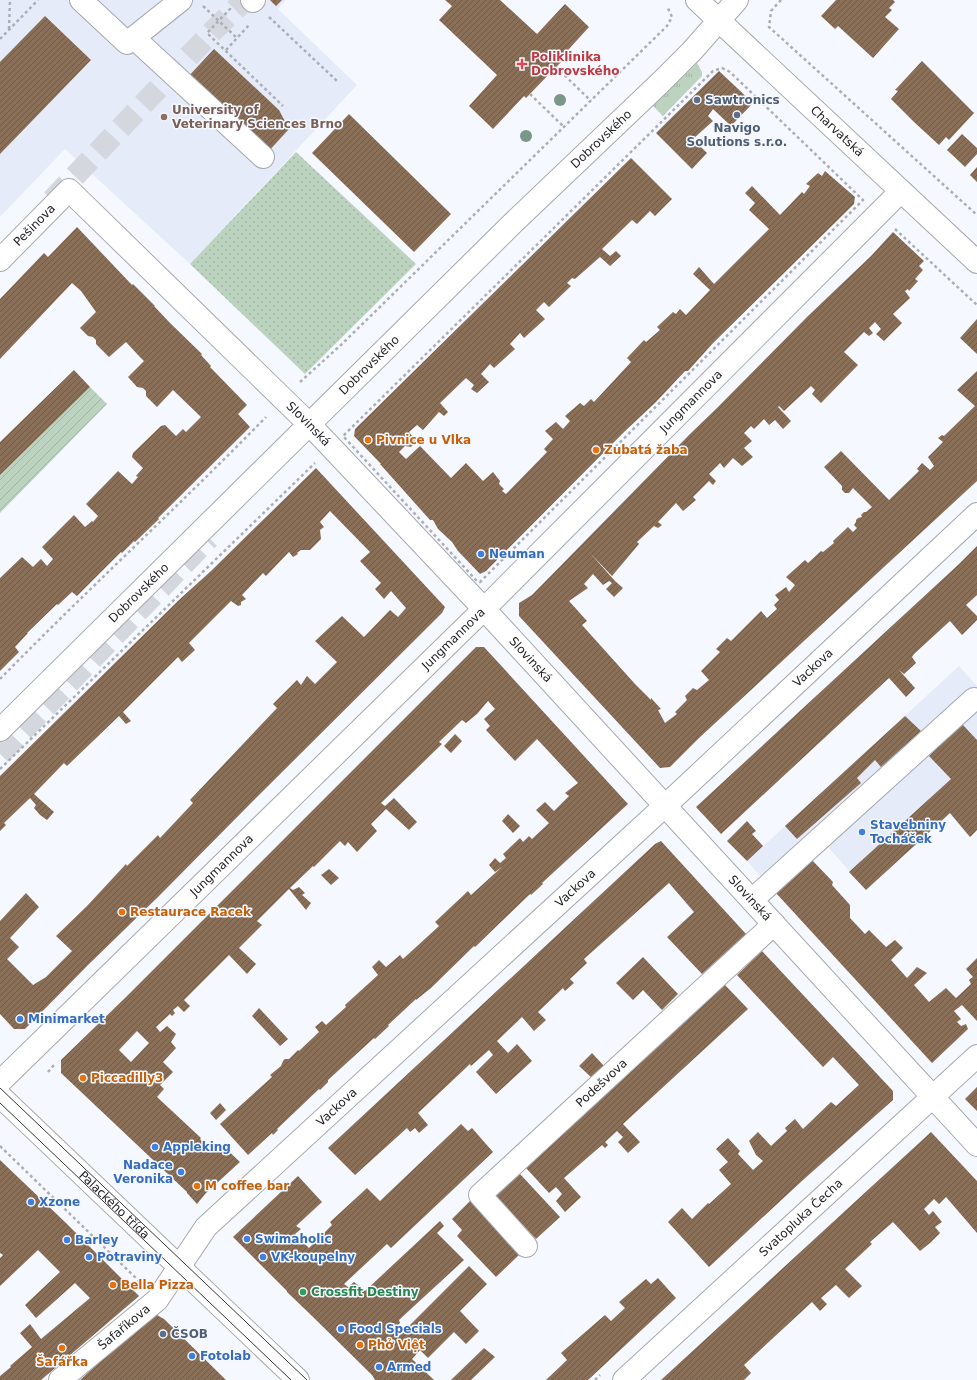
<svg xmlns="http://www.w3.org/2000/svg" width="977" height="1380" viewBox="0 0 977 1380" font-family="'DejaVu Sans',sans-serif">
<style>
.built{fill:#e6ebf9}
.grass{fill:url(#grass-tufts)}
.park{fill:url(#park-dots)}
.garden{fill:url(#garden-furrows)}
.building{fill:url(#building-hatch);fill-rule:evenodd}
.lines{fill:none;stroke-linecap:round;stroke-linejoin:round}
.highway-tunnel{stroke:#d5d7de;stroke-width:22;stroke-dasharray:22 11;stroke-linecap:butt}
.minor-casing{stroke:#a6a8af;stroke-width:24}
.path{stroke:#acaeb4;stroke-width:2.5;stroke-dasharray:3 3;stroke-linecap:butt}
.minor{stroke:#fff;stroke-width:22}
.tram{stroke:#343639;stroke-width:1}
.tree{fill:#7a9788}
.health-dot{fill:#e0444e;stroke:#f5f8ff;stroke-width:1.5}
.service-dot{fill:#5c6f8a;stroke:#f5f8ff;stroke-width:1.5}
.education-dot{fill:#8d6e63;stroke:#f5f8ff;stroke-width:1.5}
.food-dot{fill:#e8710a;stroke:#f5f8ff;stroke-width:1.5}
.shop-dot{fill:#3f7fe0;stroke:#f5f8ff;stroke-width:1.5}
.leisure-dot{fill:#2e9e5b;stroke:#f5f8ff;stroke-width:1.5}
.labels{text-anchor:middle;stroke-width:3;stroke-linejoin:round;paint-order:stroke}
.health-label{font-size:12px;font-weight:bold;fill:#be3a42;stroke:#f5f8ff;text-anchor:start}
.service-label{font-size:12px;font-weight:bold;fill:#4e5e75;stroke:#f5f8ff;text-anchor:start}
.education-label{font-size:12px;font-weight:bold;fill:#785e54;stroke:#f5f8ff;text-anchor:start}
.street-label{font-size:12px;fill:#1d1e21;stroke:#f5f8ff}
.food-label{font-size:12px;font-weight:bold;fill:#c56008;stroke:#f5f8ff;text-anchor:start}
.shop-label{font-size:12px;font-weight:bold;fill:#366cbe;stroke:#f5f8ff;text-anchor:start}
.leisure-label{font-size:12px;font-weight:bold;fill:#27864d;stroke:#f5f8ff;text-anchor:start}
</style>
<defs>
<pattern id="grass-tufts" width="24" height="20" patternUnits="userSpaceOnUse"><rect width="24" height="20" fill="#bcd3c0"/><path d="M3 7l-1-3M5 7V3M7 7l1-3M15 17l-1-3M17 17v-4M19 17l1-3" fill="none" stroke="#a1b5a5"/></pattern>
<pattern id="park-dots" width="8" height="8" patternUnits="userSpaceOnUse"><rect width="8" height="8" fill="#bcd3c0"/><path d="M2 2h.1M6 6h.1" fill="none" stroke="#a1b5a5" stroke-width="1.8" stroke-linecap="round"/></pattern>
<pattern id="garden-furrows" width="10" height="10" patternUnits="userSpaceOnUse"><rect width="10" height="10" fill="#bcd3c0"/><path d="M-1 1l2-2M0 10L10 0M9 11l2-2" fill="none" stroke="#a1b5a5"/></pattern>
<pattern id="building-hatch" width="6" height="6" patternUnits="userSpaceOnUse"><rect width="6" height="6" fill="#896f57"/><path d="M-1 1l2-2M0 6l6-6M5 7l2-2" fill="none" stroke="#6f5b48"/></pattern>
</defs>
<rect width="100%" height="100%" fill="#f5f8ff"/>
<!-- built -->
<path class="built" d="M0,0h286l-8,9 79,76 -167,179 -125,-115 -65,68z
M959,666l18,20v144l-7,7 -20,-23 -84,76 -38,-43 -60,38 -21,-24z"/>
<!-- grass -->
<path class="grass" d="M697,63l5,9v4l-39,40 -10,-10z"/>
<!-- park -->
<path class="park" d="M296,152l120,112 -111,110 -115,-110z"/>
<!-- garden -->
<path class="garden" d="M90,387l17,17 -107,109v-38z"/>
<!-- building -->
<path class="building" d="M270,0h12l-6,6z
M445,0h55l37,34 28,-30 24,23 -30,33 2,2 -5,5 -30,31 -2,-2 -31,33 -24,-23 28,-31 -58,-55 13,-14z
M836,0h57l2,2 -6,6 3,2 -7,7 14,12 -26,29 -35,-32 -3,3 -14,-13z
M45,16l46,44 -91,94v-92z
M214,49l65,61 10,19 -22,24 -80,-75z
M922,61l52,52 -25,27 -3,-3 -7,8 -25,-23 -23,-23 7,-8 -3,-1z
M719,71l34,32 -22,23 -18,-17 -5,7 5,5 -20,18 14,14 -15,16 -36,-36z
M349,114l102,100 -37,38 -102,-99z
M962,134l15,14v6l-12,13 -18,-17z
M631,158l41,41 -17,17 -5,-5 -13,13 -5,-4 -30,29 8,7 6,-5 5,5 -11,10 -10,-9 -25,22 -3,-1 -5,5 4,3 -22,21 -5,-5 -8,8 9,9 -21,19 -4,-5 -10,11 5,5 -21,19 -4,-4 -9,10 8,8 -12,11 -6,-4 3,-4 -8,-7 -26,25 8,9 -4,4 -5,-4 -16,18 -6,-5 -8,7 7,9 -5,6 -6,-1 -6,6 7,7 14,-13 31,32 15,-15 17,18 10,-9 7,9 -1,3 5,5 -2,2 4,3 41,-42 -3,-3 9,-10 -8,-8 11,-9 7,7 7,-8 -5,-5 15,-13 4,3 7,-7 3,3 37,-40 -4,-4 17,-18 2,2 14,-12 -3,-3 16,-15 3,2 4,-5 6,6 24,-25 -17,-16 6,-7 15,17 55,-55 -20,-19 6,-7 -10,-10 7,-7 28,29 22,-23 2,2 6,-8 -4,-2 12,-11 4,3 3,-5 30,26 -1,7 -141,139 -25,28h-3l-29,31 -31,29 -139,140 -6,3 -22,-23 -6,-9 -14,-13 -5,-9h-3l-50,-56h1l-27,-28 1,-7z
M977,167v15l-7,-7z
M77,227l55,58 1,-1 22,22h-1l16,17 32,31 -1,1 10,11 -1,1 37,38 -9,9 12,13 -92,91 1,1 -24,23 -1,-1 -12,12 -1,-1 -44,44 -5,-4 -14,13 -1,-1 -30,29h1l-13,14 4,5 -19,19v-93l22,-21 11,10 8,-8 6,7 6,-7 -11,-12 32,-32 11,12 7,-6 1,1 5,-6 -12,-12 32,-33 14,13 6,-7 -2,-1 7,-8 -11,-11 1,-4 28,-27 4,-1 11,11 7,-7 3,3 15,-15 -28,-27 -16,17 -11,-11v-5l-3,-3 -6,-1 -9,-10 16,-16 -6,-6 -12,-13 -17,15 -13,-13v-4l-3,-3 -5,-1 -8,-8 16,-16 -15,-21 -9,-8 -72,76v-60l44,-46 4,4z
M893,232l31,29 -5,5 4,4 -8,9 3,2 -9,10 -1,-2 -3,2 5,7 -17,16 9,9 -18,18 -8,-7 5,-5 -6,-7 -6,6 4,5 -4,3 -5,-4 -20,20 14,13 -37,38 -9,-9 3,-4 -4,-4 -27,25 -5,-5 -1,1 13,14 -8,8 -8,-9 -6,5 -5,-6 -10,10 -3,-3 -7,7 8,8 -8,7 9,9 -11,9 -9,-8 -9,10 -4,-5 -11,11 7,7 -3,4 -4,-4 -16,16 3,3 -13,11 -7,-8 -18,19 4,3 -4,3 -4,-2 -17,16 2,2 -27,32 -23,-24 26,29 8,7 -9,9 -8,-8 6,-6 -3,-2 -6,4 -10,-11 -9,10 4,4 -19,13 18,20 -5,4 53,59 16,16v-2l10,11 -3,1 7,13 12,-9 -2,-2 12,-12 -2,-4 8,-8 4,2 12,-10 -8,-9 19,-19 -4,-3 11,-11 4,3 30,-30 6,7 10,-9 -3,-4 5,-5 -4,-5 11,-8 3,5 6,-7 -9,-8 19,-17 3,3 13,-12 2,1 11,-9 -1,-2 15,-14 5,5 4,-4 -3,-3 2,-3v-2l2,-2 4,-1 -1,-2 3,-3h2l6,-5 -19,-19 -4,5h-4l-3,-3v-4l-18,-19 17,-16 48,49 30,-29 -2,-2 5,-6 8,7 4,-4 -6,-9 15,-15 -5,-4 4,-3 2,1 31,-30 -18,-16 20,-19v110l-278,257 -29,29 -10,1 -141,-152v-13l13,-8 158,-161 27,-26 91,-92 63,-60z
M977,319v35l-17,-16z
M74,370l16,17 -90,88v-33z
M316,468l129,139 -3,6 -189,188 -94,95 -71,69 -63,64h-11l-14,-15v-93l26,-28 13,14 -29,31 9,9 -12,12 26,26 13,-8 26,-26 -16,-15 31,-30 39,-42 1,2 31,-31 2,3 33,-35 -3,-3 87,-92 -4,-4 24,-24 4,5 6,-9 8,8 22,-22 -22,-21 27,-25 22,21 26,-27 8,7 8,-9 -15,-17 -7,8 -9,-10 6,-6 -21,-22 10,-9 -40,-41 -10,11 4,5 -4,3 1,9 -11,11h-9l-4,3 1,1 -5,3 -4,-5 -23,24 -3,-3 -21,22 4,4 -5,3v3l-3,1 -7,-5 -42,42 6,7 -13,12 -4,-5 -55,55 8,9 -5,3 -7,-8 -52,50 -3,-3 -30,31 20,18 -7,8 -7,-5 -6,-7 2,-3 -6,-7 -26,25 2,2 -6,6v-55l180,-177 31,-28z
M977,546v49l-11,10 11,11v4l-15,15 -12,-14 -36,33 -2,3 4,6 -12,11 -5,-4 16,18 -9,9 -17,-19 -168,156 -25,-27 263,-243z
M476,647h8l144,157 -86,79 1,1 -12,11v-1l-2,1 -54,52 -1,-1 -43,42 -15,12v-1l-28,26 1,1 -14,13 -1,-1 -46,42v2l-8,8 -1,-1 -42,40 1,1 -5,5 -1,-2 -24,22 -28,-31 52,-47 -2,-2 11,-9 2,-5 2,-2h4l9,-9 1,1 20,-19 -4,-5 7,-6 4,4 20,-18 -1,-2 33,-30 -6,-8 7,-7 7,7 14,-12 3,4 36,-33 -4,-4 33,-31 3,4 32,-29 -8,6 -6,-7 6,-7 5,5 6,-5 -3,-4 17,-16 3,4 6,-6 3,3 17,-16 -13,-13 9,-8 9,9 15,-15 -4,-3 13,-10 -41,-44 -22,22 -29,-31 4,-4 -6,-7 11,-10 -7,-8 -11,13 -11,9 -4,-3 -23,22 3,2 -61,59 4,3 9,-8 23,24 -8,8 -23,-21 -15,15 6,7 -20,21 -9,-10 -3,4 -5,-5 -26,26 -1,-1 -23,22 3,2 6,-3 6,6 -3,2 9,8 -5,7 -17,-21 -32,32 5,4 -23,23 17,16 -9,10 -18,-19 -45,45 6,6 -6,6 -6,-6 -5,4 2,3 -3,3 -2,-2 -14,13 4,5 7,-6 9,8 -5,8 5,6 -13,14 10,10 -13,13 4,4 -7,8 44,41 -1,1 11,12 9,-8 20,19 -34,31 -9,11 -10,-11v-1l-126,-119v-13l65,-63zM137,1031l12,12 -18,19 -12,-12z
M905,716l16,15 -40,36 -6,-7 -18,18 4,5 -64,56 -12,-13z
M962,724l15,16v90l-7,7 -20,-24 -84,77 -17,-18 102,-93 -22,-23z
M455,734l7,7 -11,12 -7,-7z
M508,814l12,12 -7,7 -11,-12z
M747,821l9,10 -4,3 11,12 -16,15 -20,-20z
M661,841l85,93 -44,40 -35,-37 27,-25 -25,-29 -85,76 3,4 -17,16 4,4 -9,8 -2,-3 -25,24 8,8 -12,11 -12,-14 -25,24 11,12 9,-9 15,17 -36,33 -20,-22 17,-17 -4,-5 -18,16 -1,-2 -52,49 10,12 -9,8 -4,-5 -5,4 -3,-4 -52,47 -27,-27 327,-304z
M811,859l22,23 -1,3 18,20v13l15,16 4,-4 17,17 9,-7 8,8 -12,12 16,18 10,-11 10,6 -13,12 15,17 17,-14 10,10 15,-14 -2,-4 4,-3 -7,-8 11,-11v63l-15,-16 -8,6 7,8 -4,3 4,4 5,-2 2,5 -36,34 -156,-170z
M329,869l10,9 -8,7 -10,-10z
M762,951l131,140v9l-90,80 -94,87 -41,-45 14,-14 10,11 16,-16 1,1 22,-20 -12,-14 9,-8 -12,-13 12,-11 12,13 -2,3 15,16 10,-9 -7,-6 -7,-14 9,-9 13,14 16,-15 -2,-3 10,-9 8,10 28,-27 5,4 23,-21 -26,-28 -10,10 -86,-92z
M643,957l35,37 -16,16 -19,-20 -10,10 -17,-17z
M725,985l23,24 -125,115 17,18 -12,11 -10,-11 5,-5 -6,-6 -12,11 3,3 -3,3 -3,-3 -38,33 17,19 -16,15 -9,-11 6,-7 -6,-7 -7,6 -23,-25z
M259,1008l29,31 -8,7 -28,-30z
M592,1053l12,13 -13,11 -12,-11z
M977,1087v24l-12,-12z
M220,1103l6,7 -10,10 -6,-7z
M461,1124l7,7 4,-3 21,24 -102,96 -4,-4 -43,40 4,3 6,-5 11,9 75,-70 4,5 -7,7 27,27 -65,60 1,3 -8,7 6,7 71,-71 18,18 -27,27 19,20 -13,13 -12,-12 -26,26 -8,-8 -8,9 22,21h-59l-3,-5 -61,-60 -24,-23v-1l-54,-54 65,-61 24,26 -26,24 5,3 -6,5 14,14 23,-23 -2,-3 37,-34 13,13z
M931,1132l46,49v52l-31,-36 -7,7 -5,-5 -10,10 5,6 4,-4 9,11 -7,5 5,6 -10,10 -10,8 -27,-29 -23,20 2,2 -27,25 17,17 -13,12 -13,-13 -15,13 6,6 -7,7 -8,-9 -68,63 7,8 -7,7h-83z
M0,1160l66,63 73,73 -98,84h-41v-4l11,-9 -1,-1 22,-19 -12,-14 10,-9 11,15 49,-41 -15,-15 -39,35 -11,-13 35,-33 -22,-22 -38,36v-28l3,-3 -3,-2z
M520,1174l40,43 -24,22 -40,-43z
M471,1200l49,54 -24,23 -39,-41 5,-6 -10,-11z
M658,1278l18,20 -88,82h-42l21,-20 -6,-7 44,-38 6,6 14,-13 -6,-6 27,-23 5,5z
M157,1315l7,4 62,61h-146l23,-21z
M484,1348l11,9 -24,23h-20z"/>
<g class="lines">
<!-- highway-tunnel -->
<path class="highway-tunnel" d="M52,200l161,-169 32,-31
M0,754l209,-216"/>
<defs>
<g id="minor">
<path d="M81,0l46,43 54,-43"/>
<path d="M252,0l1,1 1,-1"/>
<path id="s1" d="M697,0l280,262"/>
<path d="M134,38l129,119"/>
<path id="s2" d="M0,260l69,-70 241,235 21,22 153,162 493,536"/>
<path id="s3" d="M0,730l513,-507 147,-140 32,-32 45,-51"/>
<path d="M752,900l222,-201"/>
<path id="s4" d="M0,1082l484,-473 417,-418"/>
<path id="s5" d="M0,1096l298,284"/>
<path id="s6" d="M526,1246l-46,-51 294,-271"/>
<path id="s7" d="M60,1380l97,-80 49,-73 474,-435 297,-278"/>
<path id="s8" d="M624,1380l353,-324"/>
</g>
</defs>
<!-- minor casing -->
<use href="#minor" class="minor-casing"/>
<!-- path -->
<path class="path" d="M781,0l-10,11 -2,16 208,188
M203,6l34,32
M230,10v-1l-23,24 76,73
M269,17l68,64
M9,29l1,-29
M0,39l38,-39
M226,50l24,-26
M556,67l35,34
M722,68l8,4 133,128 -383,382 -4,-2 -133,-144 370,-365z
M530,94l34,33
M895,229l82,76
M300,382l42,-38 325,-318 5,-9 -5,-11
M0,679c87,-89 179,-173 266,-262
M0,769l315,-306
M48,1072l6,-7
M0,1146l141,137
M595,1380l5,-5"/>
<!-- minor -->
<use href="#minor" class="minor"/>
<!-- tram -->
<path class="tram" d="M0,1088l307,292
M0,1103l291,277"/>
</g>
<!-- trees -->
<g class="tree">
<circle cx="560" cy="100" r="6"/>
<circle cx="526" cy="136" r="6"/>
</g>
<!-- markers -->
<path class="health-dot" d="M520 58h4v4h4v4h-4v4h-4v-4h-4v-4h4z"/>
<g class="service-dot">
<circle cx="697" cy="100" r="4"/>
<circle cx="737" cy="115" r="4"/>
<circle cx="163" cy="1334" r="4"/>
</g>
<circle class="education-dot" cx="164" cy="117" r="4"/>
<g class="food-dot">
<circle cx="368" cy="440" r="4"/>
<circle cx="596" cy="450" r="4"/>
<circle cx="122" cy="912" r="4"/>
<circle cx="83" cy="1078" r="4"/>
<circle cx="197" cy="1186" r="4"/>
<circle cx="113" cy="1285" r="4"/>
<circle cx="360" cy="1345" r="4"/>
<circle cx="62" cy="1348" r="4"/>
</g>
<g class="shop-dot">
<circle cx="481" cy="554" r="4"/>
<circle cx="862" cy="832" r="4"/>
<circle cx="20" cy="1019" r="4"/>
<circle cx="155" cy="1147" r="4"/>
<circle cx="181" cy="1172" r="4"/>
<circle cx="31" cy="1202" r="4"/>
<circle cx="247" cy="1239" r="4"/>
<circle cx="67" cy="1240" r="4"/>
<circle cx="89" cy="1257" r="4"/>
<circle cx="263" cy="1257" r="4"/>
<circle cx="341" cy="1329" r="4"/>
<circle cx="192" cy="1356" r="4"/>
<circle cx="379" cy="1367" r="4"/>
</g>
<circle class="leisure-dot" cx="303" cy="1292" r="4"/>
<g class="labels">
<!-- health labels -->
<g class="health-label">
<text x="531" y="61">Poliklinika<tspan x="531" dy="14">Dobrovského</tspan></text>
</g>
<!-- service labels -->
<g class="service-label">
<text x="705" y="104">Sawtronics</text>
<text x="737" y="132" text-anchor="middle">Navigo<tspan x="737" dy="14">Solutions s.r.o.</tspan></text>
<text x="171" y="1338">ČSOB</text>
</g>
<!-- education labels -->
<g class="education-label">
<text x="172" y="114">University of<tspan x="172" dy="14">Veterinary Sciences Brno</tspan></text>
</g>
<!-- street labels -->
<g class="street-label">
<text dy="4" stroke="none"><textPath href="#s1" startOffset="192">Charvatská</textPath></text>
<text dy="4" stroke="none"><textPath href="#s3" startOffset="843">Dobrovského</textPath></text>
<text dy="4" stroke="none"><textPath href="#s2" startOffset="49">Pešinova</textPath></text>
<text dy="4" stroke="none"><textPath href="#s3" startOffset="519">Dobrovského</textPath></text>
<text dy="4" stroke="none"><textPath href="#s4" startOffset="970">Jungmannova</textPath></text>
<text dy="4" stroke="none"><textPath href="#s2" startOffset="433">Slovinská</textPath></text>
<text dy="4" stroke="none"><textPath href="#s3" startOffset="195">Dobrovského</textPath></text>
<text dy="4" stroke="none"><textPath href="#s4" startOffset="634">Jungmannova</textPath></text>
<text dy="4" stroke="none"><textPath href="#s2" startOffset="757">Slovinská</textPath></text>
<text dy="4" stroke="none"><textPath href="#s7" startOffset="1039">Vackova</textPath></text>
<text dy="4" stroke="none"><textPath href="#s4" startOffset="310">Jungmannova</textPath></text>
<text dy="4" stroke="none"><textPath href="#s7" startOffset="715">Vackova</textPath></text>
<text dy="4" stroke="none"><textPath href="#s2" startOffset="1081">Slovinská</textPath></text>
<text dy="4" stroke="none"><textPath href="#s6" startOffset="234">Podešvova</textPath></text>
<text dy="4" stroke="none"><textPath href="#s7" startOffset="391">Vackova</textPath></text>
<text dy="4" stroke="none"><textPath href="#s5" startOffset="158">Palackého třída</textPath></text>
<text dy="4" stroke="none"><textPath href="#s8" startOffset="240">Svatopluka Čecha</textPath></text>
<text dy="4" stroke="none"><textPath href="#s7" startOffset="83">Šafaříkova</textPath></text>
</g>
<!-- food labels -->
<g class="food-label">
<text x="376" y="444">Pivnice u Vlka</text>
<text x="604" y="454">Zubatá žaba</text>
<text x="130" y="916">Restaurace Racek</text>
<text x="91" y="1082">Piccadilly3</text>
<text x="205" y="1190">M coffee bar</text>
<text x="121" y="1289">Bella Pizza</text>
<text x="368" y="1349">Phở Việt</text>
<text x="62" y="1366" text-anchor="middle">Šafářka</text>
</g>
<!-- shop labels -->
<g class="shop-label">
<text x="489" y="558">Neuman</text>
<text x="870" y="829">Stavebniny<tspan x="870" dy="14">Tocháček</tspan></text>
<text x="28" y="1023">Minimarket</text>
<text x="163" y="1151">Appleking</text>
<text x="173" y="1169" text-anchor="end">Nadace<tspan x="173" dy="14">Veronika</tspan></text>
<text x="39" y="1206">Xzone</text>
<text x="255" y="1243">Swimaholic</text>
<text x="75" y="1244">Barley</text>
<text x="97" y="1261">Potraviny</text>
<text x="271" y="1261">VK-koupelny</text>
<text x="349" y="1333">Food Specials</text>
<text x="200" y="1360">Fotolab</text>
<text x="387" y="1371">Armed</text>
</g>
<!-- leisure labels -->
<g class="leisure-label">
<text x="311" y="1296">Crossfit Destiny</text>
</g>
</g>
</svg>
